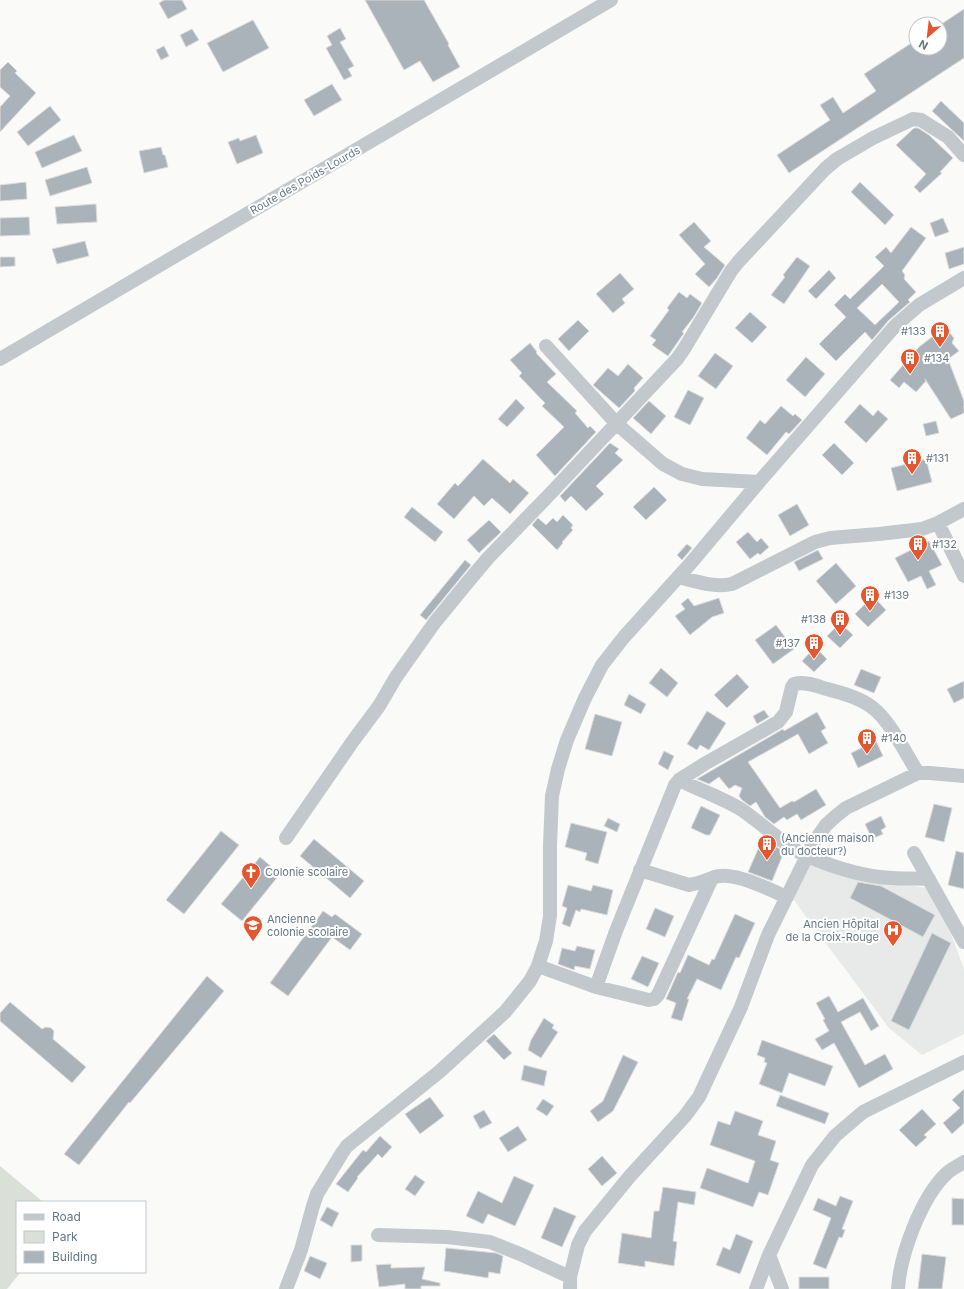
<svg xmlns="http://www.w3.org/2000/svg" width="964" height="1289" viewBox="0 0 964 1289" font-family="Inter,sans-serif">
<style>
.built{fill:#e8e9e9}
.green{fill:#dadfd7}
.building{fill:#aab3b9;stroke:#dcdcda;fill-rule:evenodd}
.lines{fill:none;stroke-linecap:round;stroke-linejoin:round}
.minor{stroke:#c3c8cc;stroke-width:14}
.labels{text-anchor:middle;stroke-width:4;stroke-linejoin:round;paint-order:stroke}
.street-label{font-size:11px;fill:#657683;stroke:#fff}
.poi-label{font-size:11px;fill:#657683;stroke:#fff;text-anchor:start}
</style>
<rect width="100%" height="100%" fill="#fafaf8"/>
<!-- built -->
<path class="built" d="M809,859l67,21 50,8 22,38 16,43v65l-42,21 -33,-27 -99,-133z"/>
<!-- green -->
<path class="green" d="M0,1166l43,36h-26v70h4l-14,17h-7z"/>
<!-- building -->
<path class="building" d="M164,0h18l5,9 -19,10 -9,-16z
M365,0h59l25,44 -1,1 12,22 -27,15 -13,-21 -16,9z
M964,9v49l-175,115 -12,-18 53,-35 -10,-15 13,-8 10,16 33,-22 -12,-17 52,-34v8h24v-23z
M253,20l16,28 -46,24 -16,-29z
M340,28l6,11 -6,3 14,24 -6,3 4,7 -8,4 -18,-32 6,-3 -5,-9z
M192,29l7,11 -13,7 -6,-12z
M164,46l5,10 -8,4 -5,-10z
M8,62l9,9 -2,2 21,20 -36,39v-25l10,-11 -10,-9v-17z
M332,84l10,16 -28,16 -10,-16z
M941,101l23,22v18l-32,-30z
M50,106l11,14 -33,26 -11,-14z
M914,128h4l11,7 24,23 -13,14 2,1 -22,20 -6,-6 12,-13 -30,-29z
M74,135l8,16 -40,17 -7,-16z
M256,135l7,18 -26,11 -9,-22 11,-4 1,3z
M161,147l2,8h2l3,12 -24,6 -5,-22z
M87,167l5,16 -42,13 -5,-16z
M26,182l1,17 -27,2v-16z
M860,182l34,33 -9,10 -34,-33z
M96,204l1,18 -40,2 -2,-17z
M29,217l1,18 -30,1v-18z
M943,218l6,14 -14,5 -5,-14z
M694,222l17,19 -7,6 21,18 -8,13 -8,9 -14,-13 10,-10 -26,-29z
M911,227l15,11 -24,33 3,4 -1,4 12,13 -8,8 2,2 -21,18 -17,20 -7,-8 -29,29 -17,-17 27,-27 -12,-12 11,-11 5,5 34,-33 -9,-9 11,-10 5,6zM882,284l17,18 -24,23 -18,-17z
M85,241l4,15 -32,8 -5,-15z
M964,247v17l-15,5 -4,-16z
M0,257h15v9l-15,1z
M797,257l13,9 -26,38 -13,-9 14,-18 -2,-2z
M829,270l7,8 -20,21 -8,-8z
M620,273l14,16 -12,10 3,4 -12,10 -17,-19z
M679,292l8,6 3,-4 12,9 -9,15 -11,14 2,1 -16,23 -16,-11 4,-5 -6,-4 19,-26 -2,-2z
M750,312l17,15 -15,16 -17,-15z
M578,320l11,11 -20,20 -11,-12z
M945,327l9,11 -2,5 7,8 -11,8 16,42v12l-13,6 -26,-40 1,2 -10,11 -12,-10 -5,6 -9,-8 29,-33z
M530,343l7,9 -1,1 20,21 -9,8 30,29 -2,2 13,15 2,-2 6,6 -41,44 -19,-21 28,-28 -22,-21 3,-3 -26,-27 3,-3 -12,-13z
M715,353l18,13 -17,23 -18,-13z
M806,357l19,17 -20,23 -19,-17z
M628,364l15,14 -9,10 1,3 -16,17 -26,-23 15,-17 10,8z
M688,390l16,8 -14,27 -16,-8z
M516,399l9,9 -18,19 -9,-8z
M649,401l17,15 -15,18 -18,-16z
M860,404l13,12 5,-6 10,9 -22,24 -22,-21z
M781,406l12,10 2,-2 7,6 -13,14 -3,-2 -19,23 -21,-17 14,-18 5,4z
M936,421l3,12 -13,3 -3,-12z
M610,443l9,6 -4,4 8,7 -27,26 8,8 -18,17 -15,-15 -6,6 -5,-6z
M834,443l20,20 -12,12 -20,-20z
M483,459l27,24 3,-4 16,14 -19,21 -18,-16 -8,8 -10,-10 -20,23 -17,-15 18,-21 3,3z
M926,459l6,23 -35,9 -6,-23z
M654,487l13,13 -21,20 -13,-13z
M797,504l12,21 -19,11 -12,-21z
M412,507l31,25 -8,10 -31,-25z
M563,515l10,10 -2,3 2,2 -11,12 1,1 -6,7 -25,-25 6,-7 8,7 7,-7 4,4z
M489,520l12,12 -22,21 -12,-13z
M748,532l9,10 4,-4 8,9 -9,8 -2,-2 -8,6 -14,-17z
M929,541l13,24 -13,6 7,14 -9,4 -6,-13 -13,6 -13,-24z
M687,544l5,4 -10,12 -5,-5z
M818,550l5,9 -24,12 -5,-9z
M465,560l6,5 -45,55 -6,-5z
M836,563l20,23 -20,18 -20,-23z
M873,596l13,14 -18,17 -13,-13z
M688,598l6,8 25,-8 5,15 -12,4 -22,18 -15,-19 10,-7 -4,-5z
M840,623l13,12 -13,13 -13,-12z
M776,625l18,24 -21,15 -18,-24z
M815,647l12,12 -13,13 -12,-11z
M661,668l17,15 -11,14 -18,-14z
M861,669l20,8 -7,16 -20,-8z
M737,674l12,13 -22,21 -13,-13z
M964,681v17l-10,5 -7,-14z
M629,694l17,10 -5,10 -17,-9z
M764,710l5,7 -12,7 -4,-8z
M707,711l19,12 -17,27 -9,-5 -3,5 -10,-6z
M817,712l9,16 -5,3 7,12 -19,11 -11,-20 -50,28 32,46 12,-7 2,1 22,-13 10,16 -25,15 -4,-6 -10,6 -3,-3 -10,7 -9,-7 -9,-15 -6,4 -8,-6 -3,-4 3,-8 -7,-3 -6,4 -10,-12 -10,7 -12,-5 86,-50 1,2z
M595,714l27,8 -10,34 -27,-7z
M876,741l7,15 -25,12 -7,-15z
M664,751l10,5 -6,14 -10,-6z
M934,804l18,4 -8,34 -19,-5z
M701,806l19,9 -10,20h-4l-15,-7z
M881,816l5,11 -5,3 2,4 -11,5 -7,-15z
M608,818l12,6 -3,8 -13,-6z
M571,823l36,9 -9,32 -13,-4 2,-7 -22,-6z
M221,831l18,14 -55,69 -18,-14z
M314,839l50,42 -14,17 -50,-42z
M762,840l12,5 10,7 -12,29 -24,-9z
M956,851l8,2v36l-16,-4z
M260,857l20,17 -38,47 -21,-17z
M858,882l23,4 54,29 -12,22 -73,-39z
M568,885l23,6 2,-6 20,5 -6,25 -26,-6 -1,3 -4,-2 -6,17 -8,-3 5,-16 -5,-2z
M655,908l19,8 -9,21 -19,-8z
M323,911l9,6 3,-3 27,20 -12,16 -18,-13 -44,59 -18,-13z
M735,914l20,9 -16,35 -3,-1 -15,33 -24,-11 -10,20h2l-7,22 -11,-3 5,-15 -10,-4 12,-27 2,1 8,-18 21,10 3,-6 2,1z
M932,933l19,10 -42,87 -18,-9z
M577,946l18,4 -5,19 -15,-3 -1,4 -16,-6 4,-16 13,3z
M642,956l17,7 -11,24 -17,-8z
M207,976l17,15 -94,112 -1,-1 -50,63 -15,-11z
M829,996l9,16 25,-14 16,28 -8,5 -11,-19 -19,10 24,43 20,-11 8,15 -34,19 -25,-45 -12,7 -7,-11 14,-8 -6,-11 2,-1 -9,-16z
M10,1002l32,27 4,-2 5,1 3,3 -1,8 33,28 -14,16 -72,-62v-8z
M544,1018l10,7 -2,3 6,4 -17,26 -13,-8 3,-10z
M494,1034l18,19 -8,7 -18,-19z
M762,1040l71,26 -8,20 -36,-13 -7,20 -23,-9 8,-21 -3,-1 1,-4 -8,-3z
M623,1055l15,7 -25,49 -15,11 -8,-11 13,-10z
M524,1065l23,6 -3,15 -23,-6z
M964,1089v34l-12,11 -9,-11 17,-15 -8,-8z
M780,1095l49,18 -4,11 -49,-18z
M430,1097l14,19 -24,18 -15,-20z
M543,1099l11,7 -7,10 -11,-7z
M922,1109l14,15 -12,11 3,2 -11,10 -17,-17z
M484,1110l8,13 -12,6 -7,-13z
M735,1111l28,10 -5,14 18,6 -6,19 9,3 -11,32 -9,-3 -6,15 -53,-19 7,-20 41,15 7,-22 -45,-16 8,-24 12,4z
M518,1126l9,14 -19,12 -9,-14z
M380,1136l12,11 -10,11 -4,-4 -21,23 1,1 -10,14 -12,-8 27,-34 3,2z
M602,1156l15,17 -15,13 -14,-17z
M415,1175l10,7 -10,14 -10,-7z
M514,1176l20,9 -19,41 -27,-12 -5,10 -17,-8 12,-25 24,12z
M663,1187l33,5 -2,13 -16,-3 -5,39 4,1 -3,24 -29,-5v6l-27,-4 4,-30 29,5 3,-27h5z
M840,1196l13,5 -11,28 3,1 -3,8 -3,-1 -13,32 -13,-5 18,-46 -18,-8 5,-12 18,8z
M952,1198l12,1v26h-12z
M327,1207l12,6 -7,14 -12,-7z
M554,1207l22,9 -14,31 -21,-9z
M736,1234l17,7 -13,33 -24,-9 7,-18 7,3z
M351,1245h11v16l-11,1z
M446,1248l50,5 7,3 -3,18 -11,-2 -1,6 -44,-7z
M922,1254l24,3 -4,32h-24z
M310,1256l17,7 -7,16 -16,-8z
M391,1264v4l34,-1 -3,12 18,4v3h-19v3h-16v-5l-26,3 -3,-22z
M799,1277h30v12h-30z"/>
<g class="lines">
<!-- minor -->
<path class="minor" d="M546,346l71,78 46,40 19,10 20,5 57,3 136,-156 24,-21 45,-27
M0,359l611,-359
M938,523l26,53
M678,577c17,4 37,11 54,7l83,-42 15,-4 49,-4 43,-5 16,-6 26,-14
M679,780c20,10 44,18 63,30 22,15 41,35 65,46 26,11 57,21 85,22 12,1 25,0 37,1
M286,838l67,-97 26,-35 17,-29 17,-24 22,-31 32,-39 21,-25 61,-63 128,-136 7,-10 47,-78 8,-10 86,-92 12,-10 36,-21 40,-19 8,1 27,17 16,18
M914,853l50,89
M640,870l49,15 9,-2 14,-5
M538,966l58,21 53,13 5,-1 4,-4 54,-117c18,-9 56,11 75,19
M596,987l20,-56 59,-146 4,-5 27,-17 72,-41 8,-10 6,-25 2,-3c11,-3 23,2 33,5 15,4 34,9 46,19 17,13 33,46 45,65
M378,1235l69,2 43,5 30,12 50,23
M769,1255l13,34
M286,1289l15,-39 12,-44 4,-12 25,-41 5,-7 92,-74 66,-60 25,-31 8,-15 8,-25 4,-25v-71l2,-49 6,-27 9,-29 18,-42 17,-33 22,-28 66,-73 69,-82
M570,1289v-12l8,-32 7,-14 45,-55 55,-60 14,-19 42,-90 27,-72 39,-79 5,-11 14,-20 10,-9 10,-8 72,-35h12l34,3
M756,1289l13,-34 43,-90 23,-29 28,-24 101,-50
M898,1289c2,-34 23,-91 48,-115 5,-5 12,-8 18,-12"/>
</g>
<!-- icons -->
<defs>
<symbol id="building-pin" viewBox="-11 -11 22 30"><path d="M0 17L-7.5 6A9.5 9.5 0 1 1 7.5 6Z" fill="#e4572e" stroke="#fff"/><path d="M-4-6H4V6H1V3H-1V6H-4ZM-2.5-4.3h1.7v1.8h-1.7ZM.8-4.3h1.7v1.8H.8ZM-2.5-1h1.7V.8h-1.7ZM.8-1h1.7V.8H.8Z" fill="#fff"/></symbol>
<symbol id="church-pin" viewBox="-11 -11 22 30"><path d="M0 17L-7.5 6A9.5 9.5 0 1 1 7.5 6Z" fill="#e4572e" stroke="#fff"/><path d="M-1.2-6h2.4v3.5h3.3v2.4h-3.3V6h-2.4V-.1h-3.3v-2.4h3.3Z" fill="#fff"/></symbol>
<symbol id="school-pin" viewBox="-11 -11 22 30"><path d="M0 17L-7.5 6A9.5 9.5 0 1 1 7.5 6Z" fill="#e4572e" stroke="#fff"/><path d="M0-5L7-2L0 1L-7-2ZM-4 1L0 2.5L4 1V4Q0 6-4 4Z" fill="#fff"/></symbol>
<symbol id="hospital-pin" viewBox="-11 -11 22 30"><path d="M0 17L-7.5 6A9.5 9.5 0 1 1 7.5 6Z" fill="#e4572e" stroke="#fff"/><path d="M-5-5h3v3.5h4V-5h3V5h-3V1.5h-4V5h-3Z" fill="#fff"/></symbol>
</defs>
<g fill-rule="evenodd">
<use href="#building-pin" x="929" y="320" width="22" height="30"/>
<use href="#building-pin" x="899" y="347" width="22" height="30"/>
<use href="#building-pin" x="901" y="447" width="22" height="30"/>
<use href="#building-pin" x="907" y="533" width="22" height="30"/>
<use href="#building-pin" x="859" y="584" width="22" height="30"/>
<use href="#building-pin" x="829" y="608" width="22" height="30"/>
<use href="#building-pin" x="803" y="632" width="22" height="30"/>
<use href="#building-pin" x="856" y="727" width="22" height="30"/>
<use href="#building-pin" x="756" y="833" width="22" height="30"/>
<use href="#church-pin" x="240" y="861" width="22" height="30"/>
<use href="#school-pin" x="242" y="914" width="22" height="30"/>
<use href="#hospital-pin" x="882" y="919" width="22" height="30"/>
</g>
<g class="labels">
<!-- street labels -->
<g class="street-label">
<text transform="translate(305 180) rotate(-30)" y="4">Route des Poids-Lourds</text>
</g>
<!-- poi labels -->
<g class="poi-label">
<text x="926" y="335" text-anchor="end">#133</text>
<text x="924" y="362">#134</text>
<text x="926" y="462">#131</text>
<text x="932" y="548">#132</text>
<text x="884" y="599">#139</text>
<text x="826" y="623" text-anchor="end">#138</text>
<text x="800" y="647" text-anchor="end">#137</text>
<text x="881" y="742">#140</text>
<text x="781" y="842">(Ancienne maison<tspan x="781" dy="13">du docteur?)</tspan></text>
<text x="265" y="876">Colonie scolaire</text>
<text x="267" y="923">Ancienne<tspan x="267" dy="13">colonie scolaire</tspan></text>
<text x="879" y="928" text-anchor="end">Ancien Hôpital<tspan x="879" dy="13">de la Croix-Rouge</tspan></text>
</g>
</g>
<!-- legend -->
<rect x="16" y="1201" width="130" height="72" fill="#ffffff" stroke="#c1c8cd"/>
<rect x="24" y="1214" width="20" height="6" fill="#c3c8cc" stroke="#c1c8cd"/>
<text x="52" y="1221" font-size="12" fill="#657683">Road</text>
<rect x="24" y="1231" width="20" height="12" fill="#dadfd7" stroke="#c1c8cd"/>
<text x="52" y="1241" font-size="12" fill="#657683">Park</text>
<rect x="24" y="1251" width="20" height="12" fill="#aab3b9" stroke="#c1c8cd"/>
<text x="52" y="1261" font-size="12" fill="#657683">Building</text>
<!-- north arrow -->
<g transform="translate(928 36) rotate(208)"><circle r="19" fill="#ffffff" stroke="#c1c8cd"/>
<path d="M0-3L7 15L0 10L-7 15Z" fill="#e4572e"/>
<text y="-6" font-size="11" font-weight="bold" text-anchor="middle" fill="#657683">N</text>
</g>
</svg>
